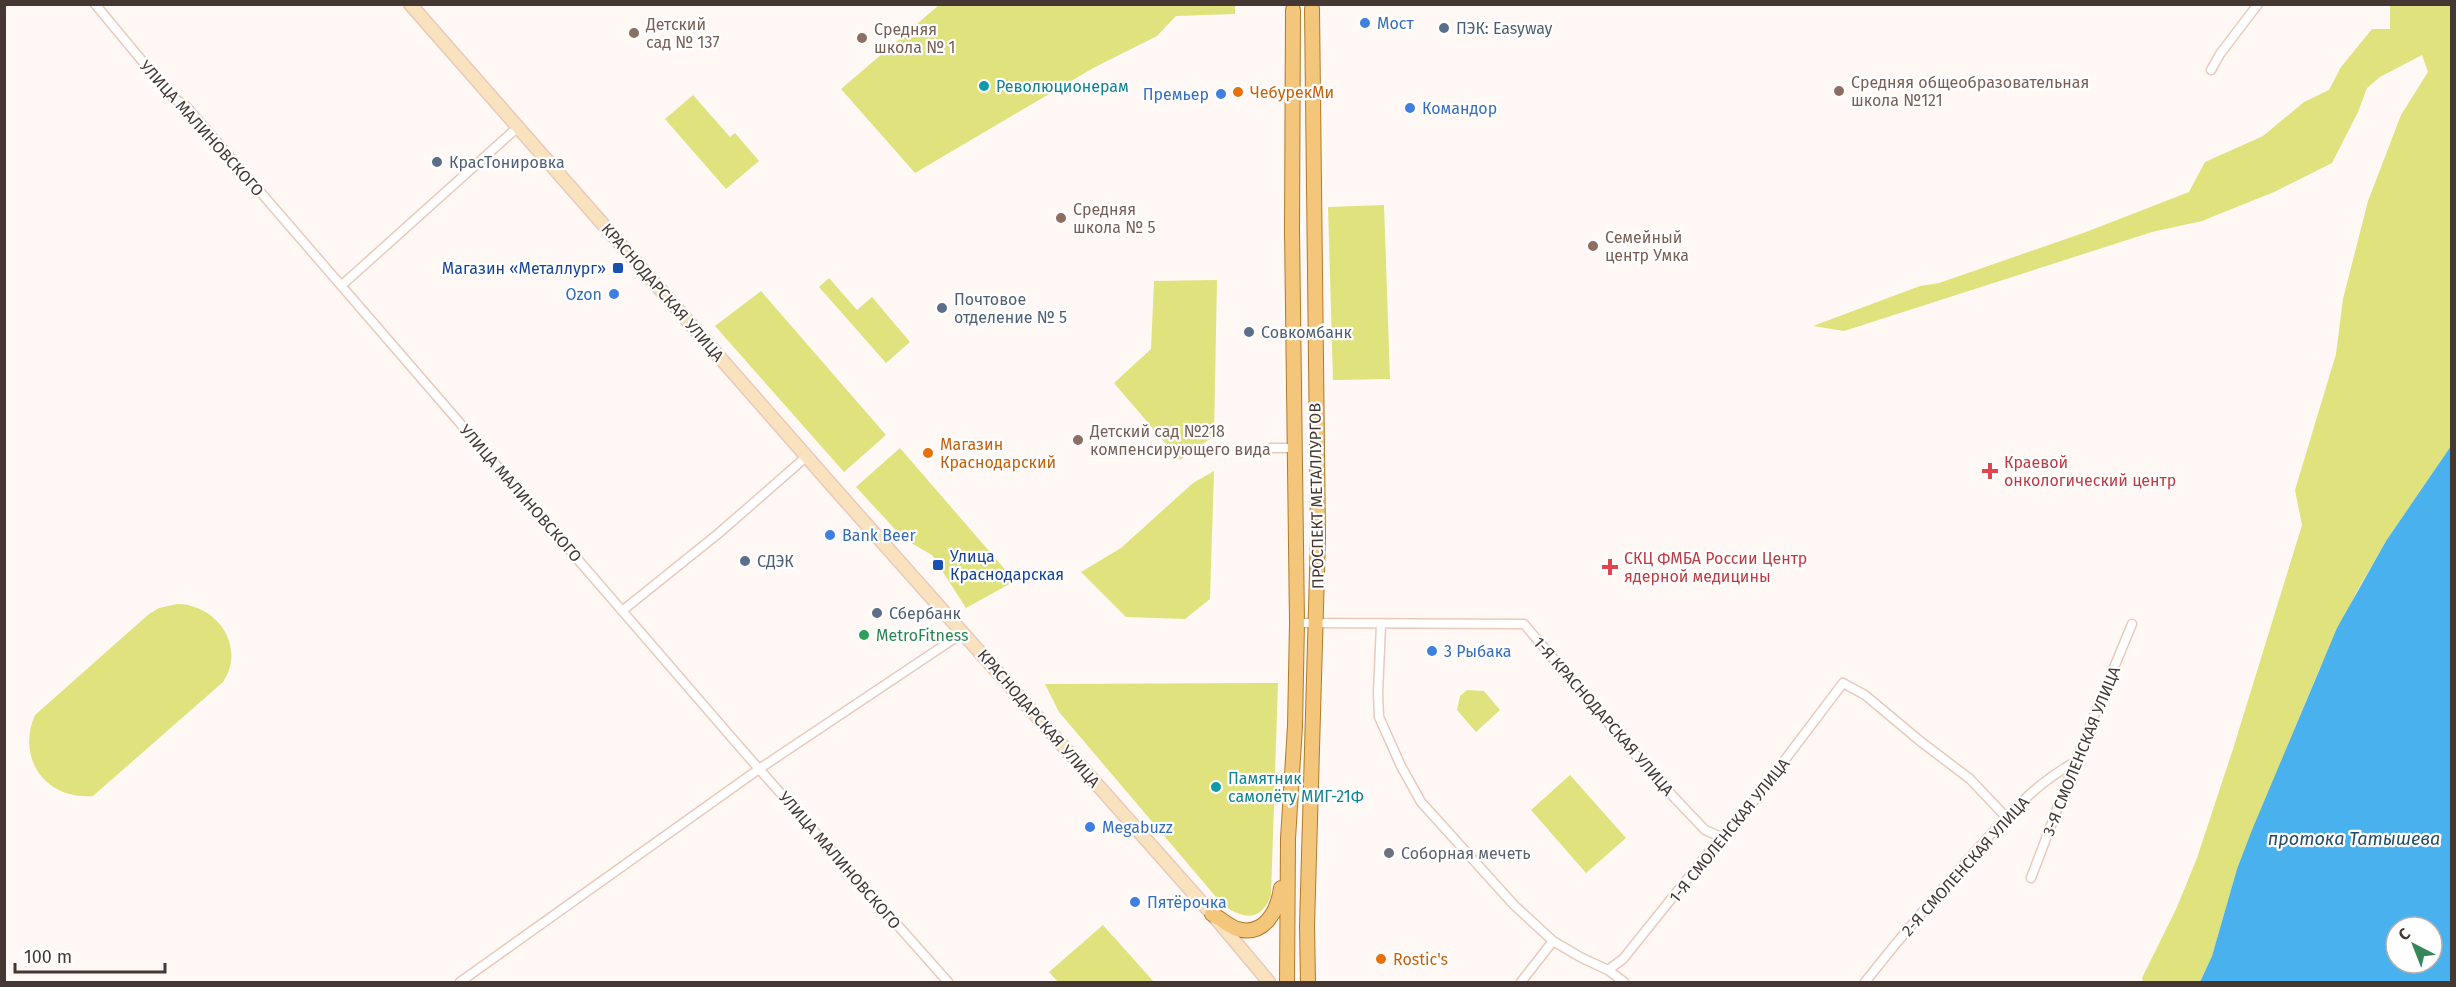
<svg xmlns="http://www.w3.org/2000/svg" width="2456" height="987" viewBox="0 0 2456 987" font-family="'Fira Sans',sans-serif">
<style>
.green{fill:#dfe27d}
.water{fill:#49b1ed;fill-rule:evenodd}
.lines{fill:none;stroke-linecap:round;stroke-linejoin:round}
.minor-casing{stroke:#ebc9ba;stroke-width:11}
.secondary-casing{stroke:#ebc9ba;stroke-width:15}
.primary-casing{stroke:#b17b29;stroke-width:16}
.minor{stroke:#fff;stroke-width:8}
.secondary{stroke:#f9e2be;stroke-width:12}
.primary{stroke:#f3c67c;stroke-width:14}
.shop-dot{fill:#3f7fe0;stroke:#fff;stroke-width:2}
.service-dot{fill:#5c6f8a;stroke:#fff;stroke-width:2}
.education-dot{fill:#8d6e63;stroke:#fff;stroke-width:2}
.culture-dot{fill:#0f9aa8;stroke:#fff;stroke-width:2}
.food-dot{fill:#e8710a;stroke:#fff;stroke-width:2}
.transit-dot{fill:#1a4fb4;stroke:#fff;stroke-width:2}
.health-dot{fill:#e0444e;stroke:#fff;stroke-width:2}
.leisure-dot{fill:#2e9e5b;stroke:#fff;stroke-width:2}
.worship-dot{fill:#6b7280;stroke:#fff;stroke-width:2}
.labels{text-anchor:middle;stroke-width:4.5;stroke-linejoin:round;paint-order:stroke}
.shop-label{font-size:16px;fill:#366cbe;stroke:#fff;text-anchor:start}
.education-label{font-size:16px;fill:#785e54;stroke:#fff;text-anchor:start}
.service-label{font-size:16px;fill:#4e5e75;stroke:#fff;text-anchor:start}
.culture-label{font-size:16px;fill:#0d838f;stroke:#fff;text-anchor:start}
.food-label{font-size:16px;fill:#c56008;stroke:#fff;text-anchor:start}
.street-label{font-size:16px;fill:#453731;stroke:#fff}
.transit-label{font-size:16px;fill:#164399;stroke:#fff;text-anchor:end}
.health-label{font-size:16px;fill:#be3a42;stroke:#fff;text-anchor:start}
.leisure-label{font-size:16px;fill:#27864d;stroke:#fff;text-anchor:start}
.worship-label{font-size:16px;fill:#5b616d;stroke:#fff;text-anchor:start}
.water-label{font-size:18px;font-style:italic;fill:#234d66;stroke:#fff}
</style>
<rect width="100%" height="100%" fill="#fff8f5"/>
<!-- green -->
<path class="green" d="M939,5l296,-1v10l-59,2 -19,20 -62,31 -180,106 -74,-84z
M2390,5h61v441l-65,95 -30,52 -37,77 -82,199 -25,87 -12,26h-57l-1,-4 35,-71 20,-49 36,-109 69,-224 -7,-35 41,-136 7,-55 25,-98 33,-86 27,-43 -6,-17 -42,22 -13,11 -9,24 -26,51 -58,29 -72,29 -50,11 -308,99 -31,-5 107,-40 19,-3 147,-51 103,-40 16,-30 58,-26 41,-34 25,-12 12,-23 31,-38h18z
M693,95l37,42 5,-4 24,28 -33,28 -61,-70z
M1384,205l6,174 -57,1 -5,-173z
M829,278l28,32 15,-13 38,45 -24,21 -67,-76z
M1217,280l-3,156 -34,24 -66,-77 37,-34 3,-68z
M761,291l125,144 -42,37 -129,-146z
M900,448l115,133 -49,27 -34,-53 -28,-16 -48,-52z
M1214,471l-4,128 -25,20 -59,-2 -45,-45 40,-24 72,-65z
M177,604c39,0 70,42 46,78l-130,114c-47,4 -77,-37 -58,-81l114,-101 10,-6z
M1278,683l-7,212c-10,28 -29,24 -49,9l-163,-192 -14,-28z
M1467,690l17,1 16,19 -24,22 -19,-22 3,-14z
M1570,775l56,63 -40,35 -55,-63z
M1103,925l51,57h-96l-9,-10z"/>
<!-- water -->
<path class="water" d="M2451,446v536h-251l12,-26 25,-87 15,-39 85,-202 49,-87zM2396,927h36v36h-36z"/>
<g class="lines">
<defs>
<path id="minor" d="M95,4l77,93 14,9 559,647 203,229
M2211,70l9,-16 38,-50
M342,285l176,-158
M1271,448h25
M622,611l97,-78 87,-76
M1297,623l227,1 126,148 55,58 16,7
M1381,625l-3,68 1,24 22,49 20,36 93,103 39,36 29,17 26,12 16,12
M2031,878l44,-116 57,-138
M1608,970l15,-11 98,-122 10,-6 112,-148 22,12 55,46 50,38 36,38
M460,982l299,-213 205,-137
M1521,982l32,-41
M1865,982c35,-44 71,-87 109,-129 31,-35 59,-68 101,-91"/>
<path id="secondary" d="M410,4l425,485 377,425 57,68"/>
<path id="primary" d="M1212,914c8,4 17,12 25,15 28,8 41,-19 44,-41
M1287,982l1,-143 7,-113 2,-103 -5,-393 1,-220
M1308,982l-1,-56 11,-389 -6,-528"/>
</defs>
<!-- minor casing -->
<use href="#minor" class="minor-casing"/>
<!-- secondary casing -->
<use href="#secondary" class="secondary-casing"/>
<!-- primary casing -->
<use href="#primary" class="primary-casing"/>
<!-- minor -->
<use href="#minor" class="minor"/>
<!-- secondary -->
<use href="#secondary" class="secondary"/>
<!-- primary -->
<use href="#primary" class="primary"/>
</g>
<!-- markers -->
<g class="shop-dot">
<circle cx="1365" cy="23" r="6"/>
<circle cx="1221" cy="94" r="6"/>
<circle cx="1410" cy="108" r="6"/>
<circle cx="614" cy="294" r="6"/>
<circle cx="830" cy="535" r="6"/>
<circle cx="1432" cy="651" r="6"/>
<circle cx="1090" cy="827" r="6"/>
<circle cx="1135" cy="902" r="6"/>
</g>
<g class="service-dot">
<circle cx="1444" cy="28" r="6"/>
<circle cx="437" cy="162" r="6"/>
<circle cx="942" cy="308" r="6"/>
<circle cx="1249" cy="332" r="6"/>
<circle cx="745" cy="561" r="6"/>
<circle cx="877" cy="613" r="6"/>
</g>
<g class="education-dot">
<circle cx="634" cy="33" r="6"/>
<circle cx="862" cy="38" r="6"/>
<circle cx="1839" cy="91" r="6"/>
<circle cx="1061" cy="218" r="6"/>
<circle cx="1593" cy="246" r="6"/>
<circle cx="1078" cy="440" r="6"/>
</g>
<g class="culture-dot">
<circle cx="984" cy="86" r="6"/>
<circle cx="1216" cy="787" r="6"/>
</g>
<g class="food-dot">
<circle cx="1238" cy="92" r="6"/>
<circle cx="928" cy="453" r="6"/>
<circle cx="1381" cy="959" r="6"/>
</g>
<g class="transit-dot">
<rect x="612" y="262" width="12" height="12" rx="3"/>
<rect x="932" y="559" width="12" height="12" rx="3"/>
</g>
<g class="health-dot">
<path d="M1987 462h6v6h6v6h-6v6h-6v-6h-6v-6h6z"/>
<path d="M1607 558h6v6h6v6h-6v6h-6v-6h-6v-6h6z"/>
</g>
<circle class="leisure-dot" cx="864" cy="635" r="6"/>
<circle class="worship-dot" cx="1389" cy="853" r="6"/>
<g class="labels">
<!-- shop labels -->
<g class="shop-label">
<text x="1377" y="29">Мост</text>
<text x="1209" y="100" text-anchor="end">Премьер</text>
<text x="1422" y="114">Командор</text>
<text x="602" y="300" text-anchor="end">Ozon</text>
<text x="842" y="541">Bank Beer</text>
<text x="1444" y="657">3 Рыбака</text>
<text x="1102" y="833">Megabuzz</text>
<text x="1147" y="908">Пятёрочка</text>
</g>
<!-- education labels -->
<g class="education-label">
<text x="646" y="30">Детский<tspan x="646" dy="18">сад № 137</tspan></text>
<text x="874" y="35">Средняя<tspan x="874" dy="18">школа № 1</tspan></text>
<text x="1851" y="88">Средняя общеобразовательная<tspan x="1851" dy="18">школа №121</tspan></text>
<text x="1073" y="215">Средняя<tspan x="1073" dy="18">школа № 5</tspan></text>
<text x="1605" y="243">Семейный<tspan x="1605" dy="18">центр Умка</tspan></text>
<text x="1090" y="437">Детский сад №218<tspan x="1090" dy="18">компенсирующего вида</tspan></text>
</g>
<!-- service labels -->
<g class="service-label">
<text x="1456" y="34">ПЭК: Easyway</text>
<text x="449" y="168">КрасТонировка</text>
<text x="954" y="305">Почтовое<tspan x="954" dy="18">отделение № 5</tspan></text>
<text x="1261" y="338">Совкомбанк</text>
<text x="757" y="567">СДЭК</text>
<text x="889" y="619">Сбербанк</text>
</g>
<!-- culture labels -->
<g class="culture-label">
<text x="996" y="92">Революционерам</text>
<text x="1228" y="784">Памятник<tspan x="1228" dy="18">самолёту МИГ-21Ф</tspan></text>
</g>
<!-- food labels -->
<g class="food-label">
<text x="1250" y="98">ЧебурекМи</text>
<text x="940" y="450">Магазин<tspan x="940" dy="18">Краснодарский</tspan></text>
<text x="1393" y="965">Rostic's</text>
</g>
<!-- street labels -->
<g class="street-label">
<text transform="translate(202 128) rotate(48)" y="6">УЛИЦА МАЛИНОВСКОГО</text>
<text transform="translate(663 292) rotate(49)" y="6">КРАСНОДАРСКАЯ УЛИЦА</text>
<text transform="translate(521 493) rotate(49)" y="6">УЛИЦА МАЛИНОВСКОГО</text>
<text transform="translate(1316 496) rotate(-91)" y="6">ПРОСПЕКТ МЕТАЛЛУРГОВ</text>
<text transform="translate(1604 716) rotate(49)" y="6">1-Я КРАСНОДАРСКАЯ УЛИЦА</text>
<text transform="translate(1039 718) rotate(49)" y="6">КРАСНОДАРСКАЯ УЛИЦА</text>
<text transform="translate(2081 751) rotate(-68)" y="6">3-Я СМОЛЕНСКАЯ УЛИЦА</text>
<text transform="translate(1729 830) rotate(-51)" y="6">1-Я СМОЛЕНСКАЯ УЛИЦА</text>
<text transform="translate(840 860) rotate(49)" y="6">УЛИЦА МАЛИНОВСКОГО</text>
<text transform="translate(1965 866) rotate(-48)" y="6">2-Я СМОЛЕНСКАЯ УЛИЦА</text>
</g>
<!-- transit labels -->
<g class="transit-label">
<text x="606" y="274">Магазин «Металлург»</text>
<text x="950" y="562" text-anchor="start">Улица<tspan x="950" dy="18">Краснодарская</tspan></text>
</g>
<!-- health labels -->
<g class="health-label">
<text x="2004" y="468">Краевой<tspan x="2004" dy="18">онкологический центр</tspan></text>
<text x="1624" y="564">СКЦ ФМБА России Центр<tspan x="1624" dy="18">ядерной медицины</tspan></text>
</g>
<!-- leisure labels -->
<g class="leisure-label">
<text x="876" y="641">MetroFitness</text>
</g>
<!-- worship labels -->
<g class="worship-label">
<text x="1401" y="859">Соборная мечеть</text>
</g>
<!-- water labels -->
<g class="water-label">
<text x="2354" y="845">протока Татышева</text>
</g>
</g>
<!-- border -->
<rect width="2456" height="987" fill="none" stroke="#453731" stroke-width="12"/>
<!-- north arrow -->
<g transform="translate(2414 945) rotate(318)"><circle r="28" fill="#ffffff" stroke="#b5afad" stroke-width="1.5"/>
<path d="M0-4.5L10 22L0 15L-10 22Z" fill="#348759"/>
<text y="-9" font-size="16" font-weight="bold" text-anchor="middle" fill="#453731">С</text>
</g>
<!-- scale -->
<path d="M15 963v9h150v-9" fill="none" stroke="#453731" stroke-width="3"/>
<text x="24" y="963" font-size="18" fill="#453731" stroke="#ffffff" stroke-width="4.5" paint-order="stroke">100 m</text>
</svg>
